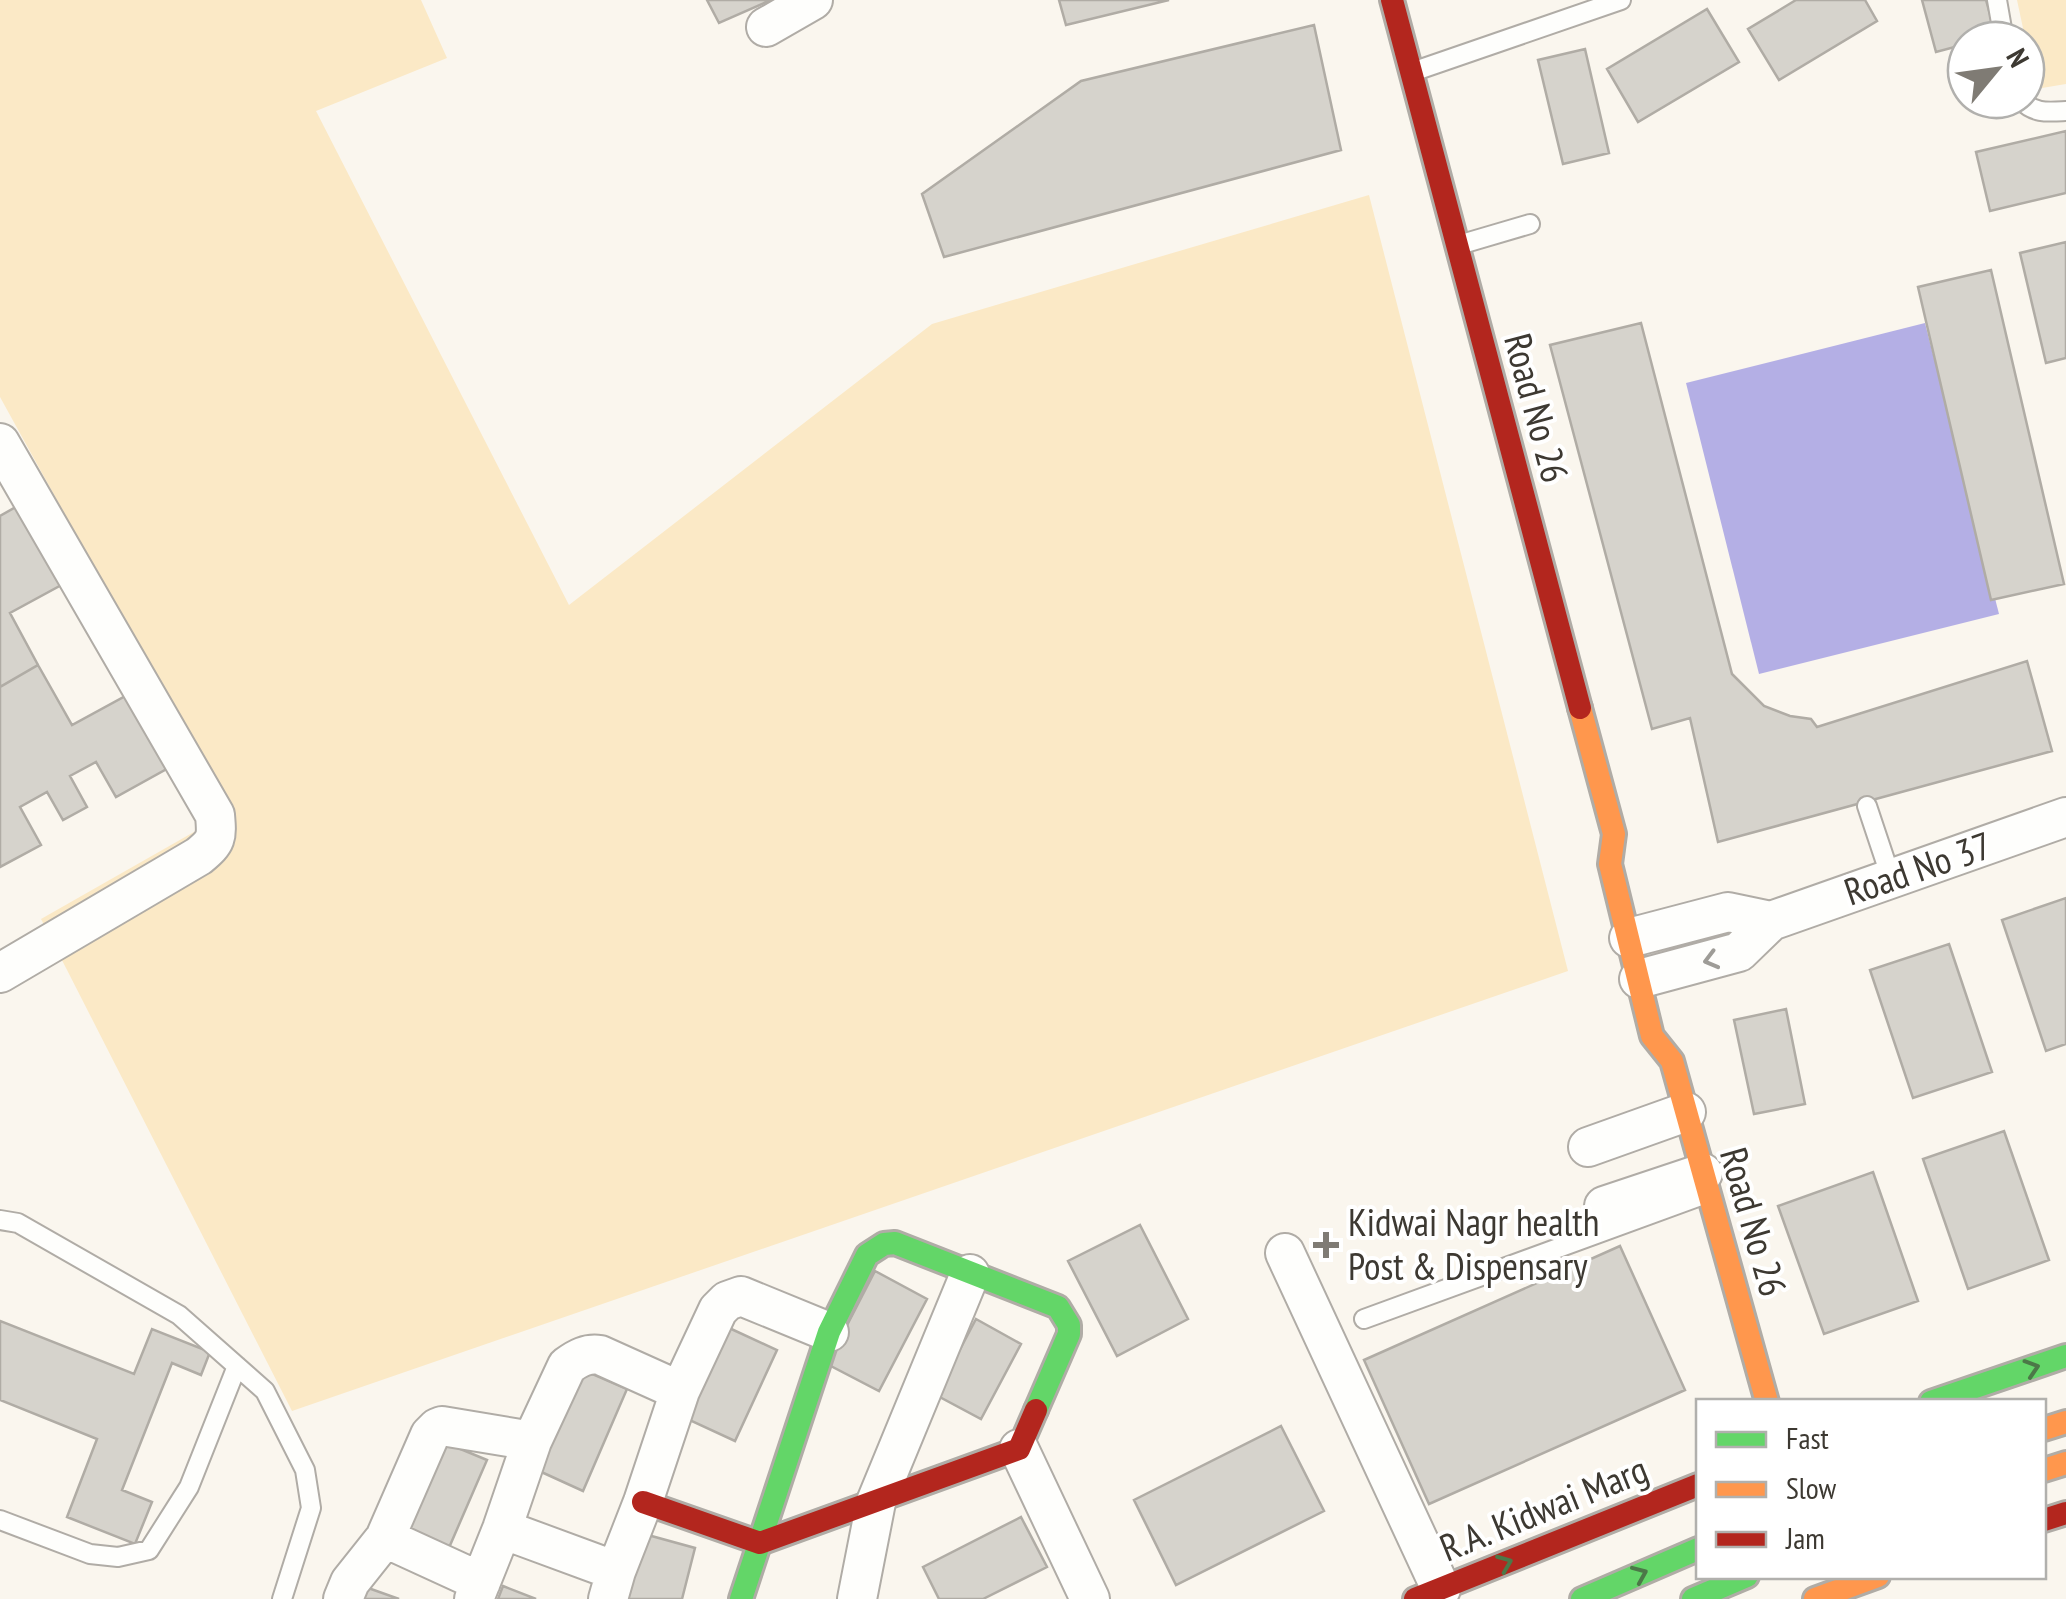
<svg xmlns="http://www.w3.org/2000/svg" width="2066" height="1599" viewBox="0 0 2066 1599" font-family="'PT Sans Narrow',sans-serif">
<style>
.green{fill:#fbe9c6}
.water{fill:#b4afe5}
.building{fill:#d6d3cc;stroke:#b0aca5;stroke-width:2.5}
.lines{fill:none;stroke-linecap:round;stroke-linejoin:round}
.lane-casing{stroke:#b0aca6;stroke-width:22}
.street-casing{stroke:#b0aca6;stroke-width:42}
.fast-casing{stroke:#b0aca6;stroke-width:28}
.slow-casing{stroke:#b0aca6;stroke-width:28}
.jam-casing{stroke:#b0aca6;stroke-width:28}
.lane{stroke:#fefefc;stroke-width:18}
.street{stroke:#fefefc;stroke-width:38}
.fast{stroke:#63d668;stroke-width:22}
.slow{stroke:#ff974d;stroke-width:22}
.jam{stroke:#b3261e;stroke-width:22}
.oneway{stroke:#9e9c97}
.oneway2{stroke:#4c7848}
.poi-dot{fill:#7f7b74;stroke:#fff;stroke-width:4}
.labels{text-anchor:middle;stroke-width:8;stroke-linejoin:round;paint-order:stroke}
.street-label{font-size:38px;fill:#3d3932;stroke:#fff}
.poi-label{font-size:38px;fill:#3d3932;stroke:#fff;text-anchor:start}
</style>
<rect width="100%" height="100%" fill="#faf6ee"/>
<!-- green -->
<path class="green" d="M0,0h421l26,58 -131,53 253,494 363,-281 437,-129 199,776 -1276,440 -251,-492 188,-107 -229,-415z
M2017,0h49v84l-30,5z"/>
<!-- water -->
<path class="water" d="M1925,323l74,291 -240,60 -73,-291z"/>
<!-- building -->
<path class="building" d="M707,0h64l-52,23z
M1059,0h110l-103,25z
M1796,0h69l12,21 -98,59 -31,-51z
M1922,0h64l10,36 -15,4h-15v4l-30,8z
M1707,9l32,53 -101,60 -31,-53z
M1314,25l27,125 -397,107 -22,-63 159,-113z
M1585,49l24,104 -46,11 -25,-104z
M2066,131v62l-76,18 -14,-59z
M2066,242v116l-20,5 -26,-110z
M1991,270l73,314 -73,16 -73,-313z
M1641,323l91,351 32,32 26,10 21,3 6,8 210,-66 25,90 -334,91 -28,-124 -38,11 -102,-384z
M21,504l44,79 -55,30 28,52 -38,22v-171z
M38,665l34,60 59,-32 41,73 -56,31 -20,-35 -26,14 17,31 -24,13 -16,-28 -27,15 21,38 -41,22v-180z
M2066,898v146l-20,7 -44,-131z
M1949,944l43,128 -79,26 -43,-128z
M1786,1009l19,95 -51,10 -20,-94z
M2004,1131l45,129 -81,29 -45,-130z
M1873,1172l45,129 -94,33 -46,-128z
M1140,1225l48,94 -71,37 -49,-95z
M1620,1246l65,144 -256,114 -65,-144z
M875,1271l52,28 -48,92 -52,-27z
M976,1319l45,25 -40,75 -45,-24z
M0,1321l134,53 18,-45 58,23 -9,23 -29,-12 -50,127 30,12 -17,42 -68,-27 30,-78 -97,-39z
M727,1327l50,23 -42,91 -50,-23z
M581,1369l46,20 -44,102 -46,-21z
M1281,1426l43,85 -148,74 -42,-85z
M434,1438l53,22 -39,90 -52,-24z
M1021,1517l26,50 -64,32h-44l-16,-32z
M637,1532l58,16 -13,51h-62z
M357,1584l42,15h-48z
M503,1586l33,13h-38z"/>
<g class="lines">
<defs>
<path id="lane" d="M1997,0l7,40
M1415,71l206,-71
M2021,100c13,14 27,12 45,11
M1462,244l68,-20
M1867,806l24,72
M0,1220l18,3 161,92 86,76 40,79 6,38 -29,91
M1364,1319l342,-125
M0,1520l90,34 28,3 31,-7 40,-63 48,-121"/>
<path id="street" d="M766,27l47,-27
M0,443l215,372c2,23 2,26 -16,41l-199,117
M1629,938l99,-26 43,9
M1639,979l100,-27 32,-31 295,-104
M1588,1147l98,-35
M1604,1206l99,-33
M1285,1253l156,336
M1019,1449l71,150
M502,1529l114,42
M385,1538l96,44
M343,1599l7,-17 35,-44 45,-103 7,-7 5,-2 90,15
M474,1599l28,-70 30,-88 35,-75c11,-8 20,-13 33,-11l80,36
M608,1599l8,-28 27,-69 37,-111 38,-81 9,-9 14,-5 88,36
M857,1599l19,-97 94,-228"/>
<path id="fast" d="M1931,1402l135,-46
M741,1599l88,-267 38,-77 17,-11 11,-1 163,64 11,18v9l-33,76
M1582,1599l116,-50
M1693,1599l54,-23"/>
<path id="slow" d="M1580,708l34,126 -4,30 42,172 20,25 95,341
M2044,1429l22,-7
M2044,1470l22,-7
M1815,1599l63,-23"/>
<path id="jam" d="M1392,0l188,708
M643,1502l117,41 259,-94 17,-39
M2044,1520l22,-7
M1415,1599l283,-114"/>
</defs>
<!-- lane casing -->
<use href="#lane" class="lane-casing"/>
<!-- street casing -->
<use href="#street" class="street-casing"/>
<!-- fast casing -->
<use href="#fast" class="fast-casing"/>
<!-- slow casing -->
<use href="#slow" class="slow-casing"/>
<!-- jam casing -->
<use href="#jam" class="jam-casing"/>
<!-- lane -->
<use href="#lane" class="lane"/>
<!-- street -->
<use href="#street" class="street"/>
<!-- fast -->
<use href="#fast" class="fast"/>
<!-- slow -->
<use href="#slow" class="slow"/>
<!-- jam -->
<use href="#jam" class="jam"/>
</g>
<!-- one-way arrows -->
<defs><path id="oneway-chevron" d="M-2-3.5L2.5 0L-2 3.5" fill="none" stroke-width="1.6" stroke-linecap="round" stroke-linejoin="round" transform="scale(2.5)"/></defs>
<use class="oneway" href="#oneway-chevron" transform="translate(1711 960) rotate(165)"/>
<g class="oneway2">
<use href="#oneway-chevron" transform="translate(2032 1368) rotate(-18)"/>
<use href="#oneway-chevron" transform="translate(1505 1563) rotate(-22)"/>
<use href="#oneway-chevron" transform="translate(1640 1574) rotate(-23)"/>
</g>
<!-- markers -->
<path class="poi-dot" d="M1321 1230h10v10h10v10h-10v10h-10v-10h-10v-10h10z"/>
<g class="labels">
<!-- street labels -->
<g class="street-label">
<text transform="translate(1536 408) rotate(75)" y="13">Road No 26</text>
<text transform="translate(1918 869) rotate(-19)" y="13">Road No 37</text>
<text transform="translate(1753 1222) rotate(74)" y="13">Road No 26</text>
<text transform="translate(1544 1509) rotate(-22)" y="13">R.A. Kidwai Marg</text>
</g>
<!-- poi labels -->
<g class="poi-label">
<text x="1348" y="1236">Kidwai Nagr health<tspan x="1348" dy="44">Post &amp; Dispensary</tspan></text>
</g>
</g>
<!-- legend -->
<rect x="1696" y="1399" width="350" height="180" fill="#ffffff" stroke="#b1b0ad" stroke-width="2.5"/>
<rect x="1716" y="1432" width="50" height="15" fill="#63d668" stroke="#b1b0ad" stroke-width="2.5"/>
<text x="1786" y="1449" font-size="30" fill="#3d3932">Fast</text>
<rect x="1716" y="1482" width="50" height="15" fill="#ff974d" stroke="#b1b0ad" stroke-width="2.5"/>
<text x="1786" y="1499" font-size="30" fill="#3d3932">Slow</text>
<rect x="1716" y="1532" width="50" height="15" fill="#b3261e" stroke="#b1b0ad" stroke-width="2.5"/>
<text x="1786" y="1549" font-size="30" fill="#3d3932">Jam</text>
<!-- north arrow -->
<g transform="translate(1996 70) rotate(61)"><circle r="48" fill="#ffffff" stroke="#b1b0ad" stroke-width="2.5"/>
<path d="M0-8L18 38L0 25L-18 38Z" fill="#7f7b74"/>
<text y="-15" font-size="28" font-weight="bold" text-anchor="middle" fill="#3d3932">N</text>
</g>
</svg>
